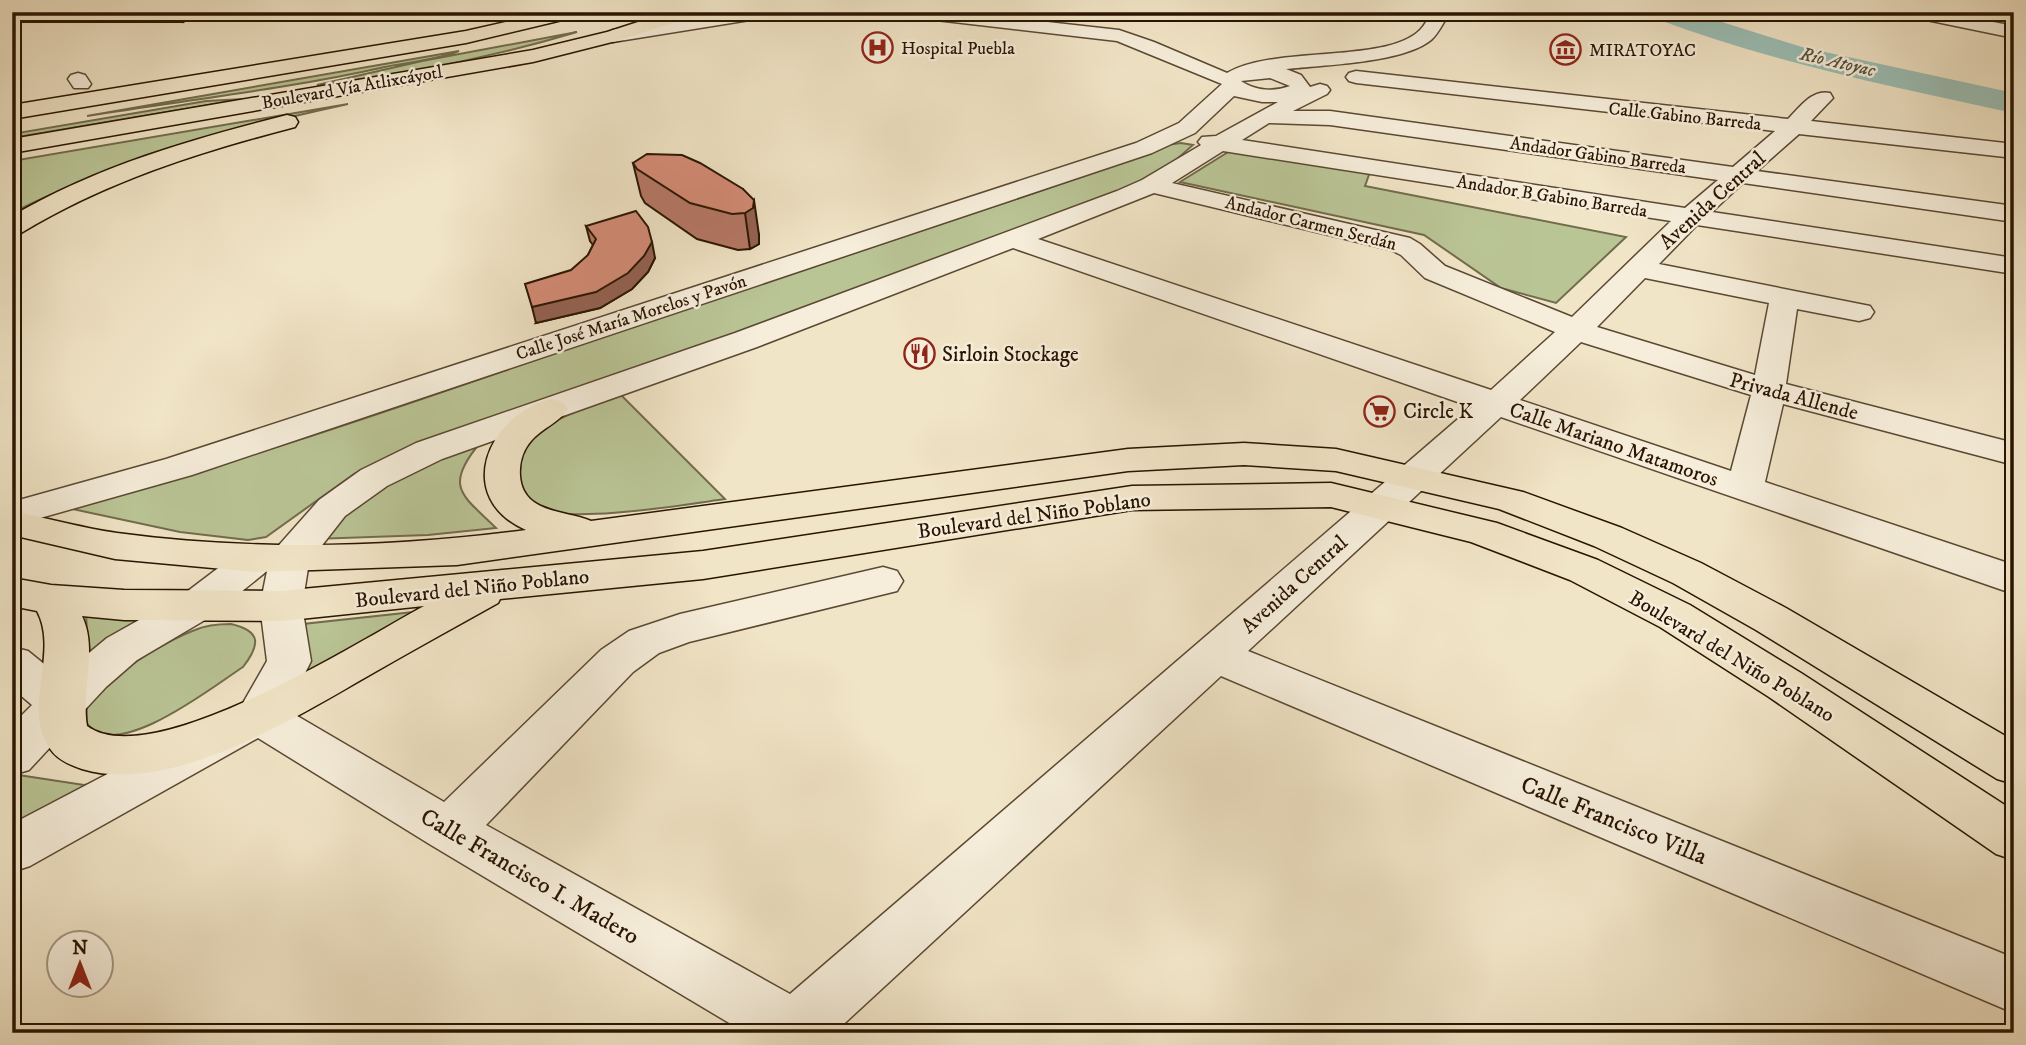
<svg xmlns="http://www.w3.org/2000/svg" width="2026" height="1045" viewBox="0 0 2026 1045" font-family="'IM FELL DW Pica',serif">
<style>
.green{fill:#bac596;stroke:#726c4c;stroke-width:2}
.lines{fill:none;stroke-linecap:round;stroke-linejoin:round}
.river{fill:#9bbfb6;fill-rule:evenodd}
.minor-casing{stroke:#5b4832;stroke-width:3}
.major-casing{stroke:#291401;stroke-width:3}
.minor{fill:#f6eedb;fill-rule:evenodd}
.major{fill:#f1e5c7;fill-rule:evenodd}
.wall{fill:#b77866;stroke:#291401;stroke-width:2}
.shaded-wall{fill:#956253;stroke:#291401;stroke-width:2}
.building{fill:#d58c77;stroke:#291401;stroke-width:2}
.labels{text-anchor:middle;stroke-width:5;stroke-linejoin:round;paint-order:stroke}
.far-poi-label{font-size:18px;fill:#291401;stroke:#f6eedb;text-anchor:start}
.far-street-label{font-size:18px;fill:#291401;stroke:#f6eedb}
.far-water-label{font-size:19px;font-style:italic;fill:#515040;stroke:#f6eedb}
.street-label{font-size:21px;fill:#291401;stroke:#f6eedb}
.poi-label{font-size:21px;fill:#291401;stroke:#f6eedb;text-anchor:start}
.near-street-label{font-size:24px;fill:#291401;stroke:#f6eedb}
</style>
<rect width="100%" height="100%" fill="#f1e5c7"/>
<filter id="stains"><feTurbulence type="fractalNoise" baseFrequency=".00286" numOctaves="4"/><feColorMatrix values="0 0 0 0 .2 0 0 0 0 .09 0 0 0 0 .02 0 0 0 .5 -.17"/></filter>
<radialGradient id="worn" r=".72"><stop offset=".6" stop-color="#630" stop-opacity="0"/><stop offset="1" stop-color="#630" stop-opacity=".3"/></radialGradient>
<!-- green -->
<path class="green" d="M577,32c-84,25 -173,43 -260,53l105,-24z
M459,51c-22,9 -50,11 -74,16 -98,22 -198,33 -298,49z
M244,99l-232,39v-4l194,-33z
M348,104c-115,25 -230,56 -336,109v-52z
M1181,143l12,2 -24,21 -62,32 -345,128 -364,126 -44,22 -88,63 -18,3 -68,-8 -117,-25c195,-47 383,-117 573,-182 177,-60 356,-114 531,-180z
M1233,149l138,20 -6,17 261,51 -70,66 -55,-15 -77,-53 -244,-53z
M620,394l105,105c-43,6 -154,25 -191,9 -6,-2 -12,-9 -18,-13 1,-12 0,-27 3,-39 8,-31 74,-51 101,-62z
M480,443c-38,45 -16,53 16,85l-68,7 -113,4 70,-58z
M441,609l-126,62 -15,-2 3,-45z
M86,611l81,8 -79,40z
M231,624c31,7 29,21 12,43 -28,18 -125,95 -155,58 -5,-6 -5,-14 -2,-20 14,-25 82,-65 109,-75 11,-5 24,-6 36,-6z
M12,774l72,11 46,-9 -118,63z"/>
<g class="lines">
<!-- river -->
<path class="river" d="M1650,12h40l112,35 212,46v20c-122,-26 -243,-51 -360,-95z"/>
<defs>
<path id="minor" d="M732,12h45l-9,5 -155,25 -9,-6 9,-6z
M901,12h58l160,18 35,12 73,31c48,-28 159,-9 193,-43 5,-5 8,-12 12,-18h18c-6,9 -11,21 -19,28 -28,23 -108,25 -145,29l15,6 9,12 10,-3 7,2 3,4 -3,4 -34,17h37l403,56 42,-36 -419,-48 -7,-2 -3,-4 3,-4 7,-2 432,48c12,-12 24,-30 42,-26l3,5 -22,23 203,23v14l-215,-24 -42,37 257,35v16l-271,-39 -31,29 302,46v16l-317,-49 -38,39 211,42 4,6 -4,6 -11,3 -62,-12 -11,75 228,59v22l-231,-61 -18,78 249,83v29l-513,-177 -253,234 766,307v55l-793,-337 -387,357h-88l-315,-188 -173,-107 -228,128 -18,6v-48l231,-121 24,-42 -7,-55 7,-35 -57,46 -73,43 -31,27 -77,83 -17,5v-50l20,-20 -20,-17v-41l16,4 32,26 47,-39 73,-41 62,-47 14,-4 14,4 2,3 47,-53 42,-30 55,-27 319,-110 382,-142 25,-11 59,-35 -3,-3 4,-5 14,-1 62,-34h-16l-28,-6 -39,37 -43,20 -960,322 -180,51v-24l154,-43 970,-316 43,-20 43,-39 -105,-43 -207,-24zM1270,78l20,8c-16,6 -35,5 -49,-5zM1269,123l61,2 388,55 -33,28 -443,-68zM1223,151l448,70 -99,96 -127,-51 -25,-22 -10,-6 -238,-55zM1154,193l237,57 10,5 24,23 130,54 -64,58 -453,-151zM1013,248l459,159 -682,587 -304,-169 147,-153 26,-19 30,-11 208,-51 6,-10 -6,-10 -14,-4 -203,47 -51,17 -28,19 -157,152 -157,-92 24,-49 -9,-55 7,-44 36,-46 42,-30 55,-27 315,-112zM1645,278l124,25 -14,72 -158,-48zM1581,342l170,53 -20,76 -211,-71z
M1903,12h38l73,14v12l-102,-21z
M78,73l7,2 6,9 -3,4h-14l-6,-9 3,-4z"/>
<path id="major" d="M549,12h33l-3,4 -113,27 -454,76v-14l454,-74z
M669,12h28l-3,4 -74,24 -87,22 -521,91v-14l521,-89 74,-18z
M287,115l8,2 3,5 -3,5c-96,25 -188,54 -274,106l-9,2v-19c86,-50 180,-77 275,-101z
M551,399l12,3 5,7c-9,14 -26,19 -37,32 -8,9 -12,22 -11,35 3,38 45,34 71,45l537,-72 116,-6 92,6 187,43 99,36 79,35 85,45 228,133v43l-17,-5 -241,-149 -83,-47 -79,-37 -95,-37 -163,-38 -92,-6 -116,6 -671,94 -201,7 -141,-13 -103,-24v-24c35,7 70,17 105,22 135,18 274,15 409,-3 -73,-32 -39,-115 25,-131z
M1331,483l166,40 101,37 92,45 111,68 213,138v49l-18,-6 -227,-157 -109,-70 -90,-47 -99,-38 -140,-35 -199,3 -429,69 -203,20 -2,4c-39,22 -78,43 -116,65 -78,44 -208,129 -300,101 -12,-4 -24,-9 -31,-19 -31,-41 9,-96 -14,-139l-25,-5v-28l39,7 73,5 157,1 422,-40 429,-65zM424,606c-63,34 -273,168 -337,120 -6,-35 11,-77 -5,-110l42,4 157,1z"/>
</defs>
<!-- minor casing -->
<use href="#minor" class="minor-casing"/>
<!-- major casing -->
<use href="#major" class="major-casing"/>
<!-- minor -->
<use href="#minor" class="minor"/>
<!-- major -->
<use href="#major" class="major"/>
</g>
<!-- wall -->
<path class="wall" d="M12,12h188l-17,10h-171z
M479,12h33v1l-24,8 -15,-2 -1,-4z
M633,163l110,26 16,46v9l-9,5 -12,1 -41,-11 -52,-36 -4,-7z
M586,226l69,32 -7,14 -16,17 -32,19 -64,15 52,-68 5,-10 -3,-4z"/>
<!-- shaded-wall -->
<path class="shaded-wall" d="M182,12h18l-17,10 -4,-8z
M501,12l11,1 -24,8 -1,-4z
M754,200l5,35v9l-9,5 -5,-36z
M652,242l3,16 -7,14 -16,17 -32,19 -64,15 -4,-16z"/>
<!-- building -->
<path class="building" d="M12,12h170l-3,2h-167z
M479,12h22l-14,5 -15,-2z
M647,154l35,1 18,8 43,26 11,11 -1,8 -8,5 -13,1 -42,-11 -53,-34 -4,-6z
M636,211l12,16 4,15 -8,14 -16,17 -32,19 -64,15 -7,-23 46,-14 17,-15 8,-16 -10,-13z"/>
<!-- icons -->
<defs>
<symbol id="hospital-ring" viewBox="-11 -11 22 22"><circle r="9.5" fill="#f6eedb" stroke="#8f2418" stroke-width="1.5"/><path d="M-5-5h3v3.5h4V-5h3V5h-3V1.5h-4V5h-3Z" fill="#8f2418"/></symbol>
<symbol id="museum-ring" viewBox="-11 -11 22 22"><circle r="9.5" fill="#f6eedb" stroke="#8f2418" stroke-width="1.5"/><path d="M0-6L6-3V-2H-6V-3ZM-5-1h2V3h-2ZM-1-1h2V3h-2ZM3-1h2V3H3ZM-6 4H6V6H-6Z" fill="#8f2418"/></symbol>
<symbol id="restaurant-ring" viewBox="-11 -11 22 22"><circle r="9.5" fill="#f6eedb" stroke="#8f2418" stroke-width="1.5"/><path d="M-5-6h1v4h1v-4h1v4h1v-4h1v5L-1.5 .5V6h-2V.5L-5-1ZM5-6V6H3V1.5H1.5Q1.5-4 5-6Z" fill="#8f2418"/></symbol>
<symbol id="supermarket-ring" viewBox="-11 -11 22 22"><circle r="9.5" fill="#f6eedb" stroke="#8f2418" stroke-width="1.5"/><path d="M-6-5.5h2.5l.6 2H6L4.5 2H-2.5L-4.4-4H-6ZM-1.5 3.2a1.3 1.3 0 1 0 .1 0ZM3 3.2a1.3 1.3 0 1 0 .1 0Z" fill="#8f2418"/></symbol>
</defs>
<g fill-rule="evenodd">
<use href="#hospital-ring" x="860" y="30" width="35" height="35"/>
<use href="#museum-ring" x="1548" y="32" width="35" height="35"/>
<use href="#restaurant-ring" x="902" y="336" width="35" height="35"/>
<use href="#supermarket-ring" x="1362" y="394" width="35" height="35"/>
</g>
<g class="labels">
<!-- far-poi labels -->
<g class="far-poi-label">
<text x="901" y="54">Hospital Puebla</text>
<text x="1589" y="56">MIRATOYAC</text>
</g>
<!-- far-street labels -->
<g class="far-street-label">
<text transform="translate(352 87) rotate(-10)" y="6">Boulevard Vía Atlixcáyotl</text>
<text transform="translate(1685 116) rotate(6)" y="6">Calle Gabino Barreda</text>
<text transform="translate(1598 155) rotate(8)" y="6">Andador Gabino Barreda</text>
<text transform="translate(1552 196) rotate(9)" y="6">Andador B Gabino Barreda</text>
<text transform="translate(1311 223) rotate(14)" y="6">Andador Carmen Serdán</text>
<text transform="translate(631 317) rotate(-18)" y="6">Calle José María Morelos y Pavón</text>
</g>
<!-- far-water labels -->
<g class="far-water-label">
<text transform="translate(1838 61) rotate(13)" y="7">Río Atoyac</text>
</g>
<!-- street labels -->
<g class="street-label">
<text transform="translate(1712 200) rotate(-42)" y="7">Avenida Central</text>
<text transform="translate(1794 396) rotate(15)" y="7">Privada Allende</text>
<text transform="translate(1614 444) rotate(19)" y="7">Calle Mariano Matamoros</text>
<text transform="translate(1034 515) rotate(-8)" y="7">Boulevard del Niño Poblano</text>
<text transform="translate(1294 584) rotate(-42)" y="7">Avenida Central</text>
<text transform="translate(472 588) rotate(-6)" y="7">Boulevard del Niño Poblano</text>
<text transform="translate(1732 656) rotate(31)" y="7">Boulevard del Niño Poblano</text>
</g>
<!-- poi labels -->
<g class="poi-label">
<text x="942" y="361">Sirloin Stockage</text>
<text x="1403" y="418">Circle K</text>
</g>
<!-- near-street labels -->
<g class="near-street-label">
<text transform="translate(1614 820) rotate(22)" y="8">Calle Francisco Villa</text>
<text transform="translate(530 876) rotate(30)" y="8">Calle Francisco I. Madero</text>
</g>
</g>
<!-- margin -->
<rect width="2026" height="1045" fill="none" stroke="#f1e5c7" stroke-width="42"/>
<rect x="14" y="14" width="1998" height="1017" fill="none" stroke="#291401" stroke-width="3.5"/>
<rect x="21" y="21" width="1984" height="1003" fill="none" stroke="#291401" stroke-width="2"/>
<!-- north arrow -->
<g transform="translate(80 964)"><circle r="33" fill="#f6eedb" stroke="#a49784" stroke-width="2"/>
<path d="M0-5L12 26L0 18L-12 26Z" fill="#8f2418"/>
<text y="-10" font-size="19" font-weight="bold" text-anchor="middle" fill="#291401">N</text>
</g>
<rect width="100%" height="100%" filter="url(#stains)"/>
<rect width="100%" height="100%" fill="url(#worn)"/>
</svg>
